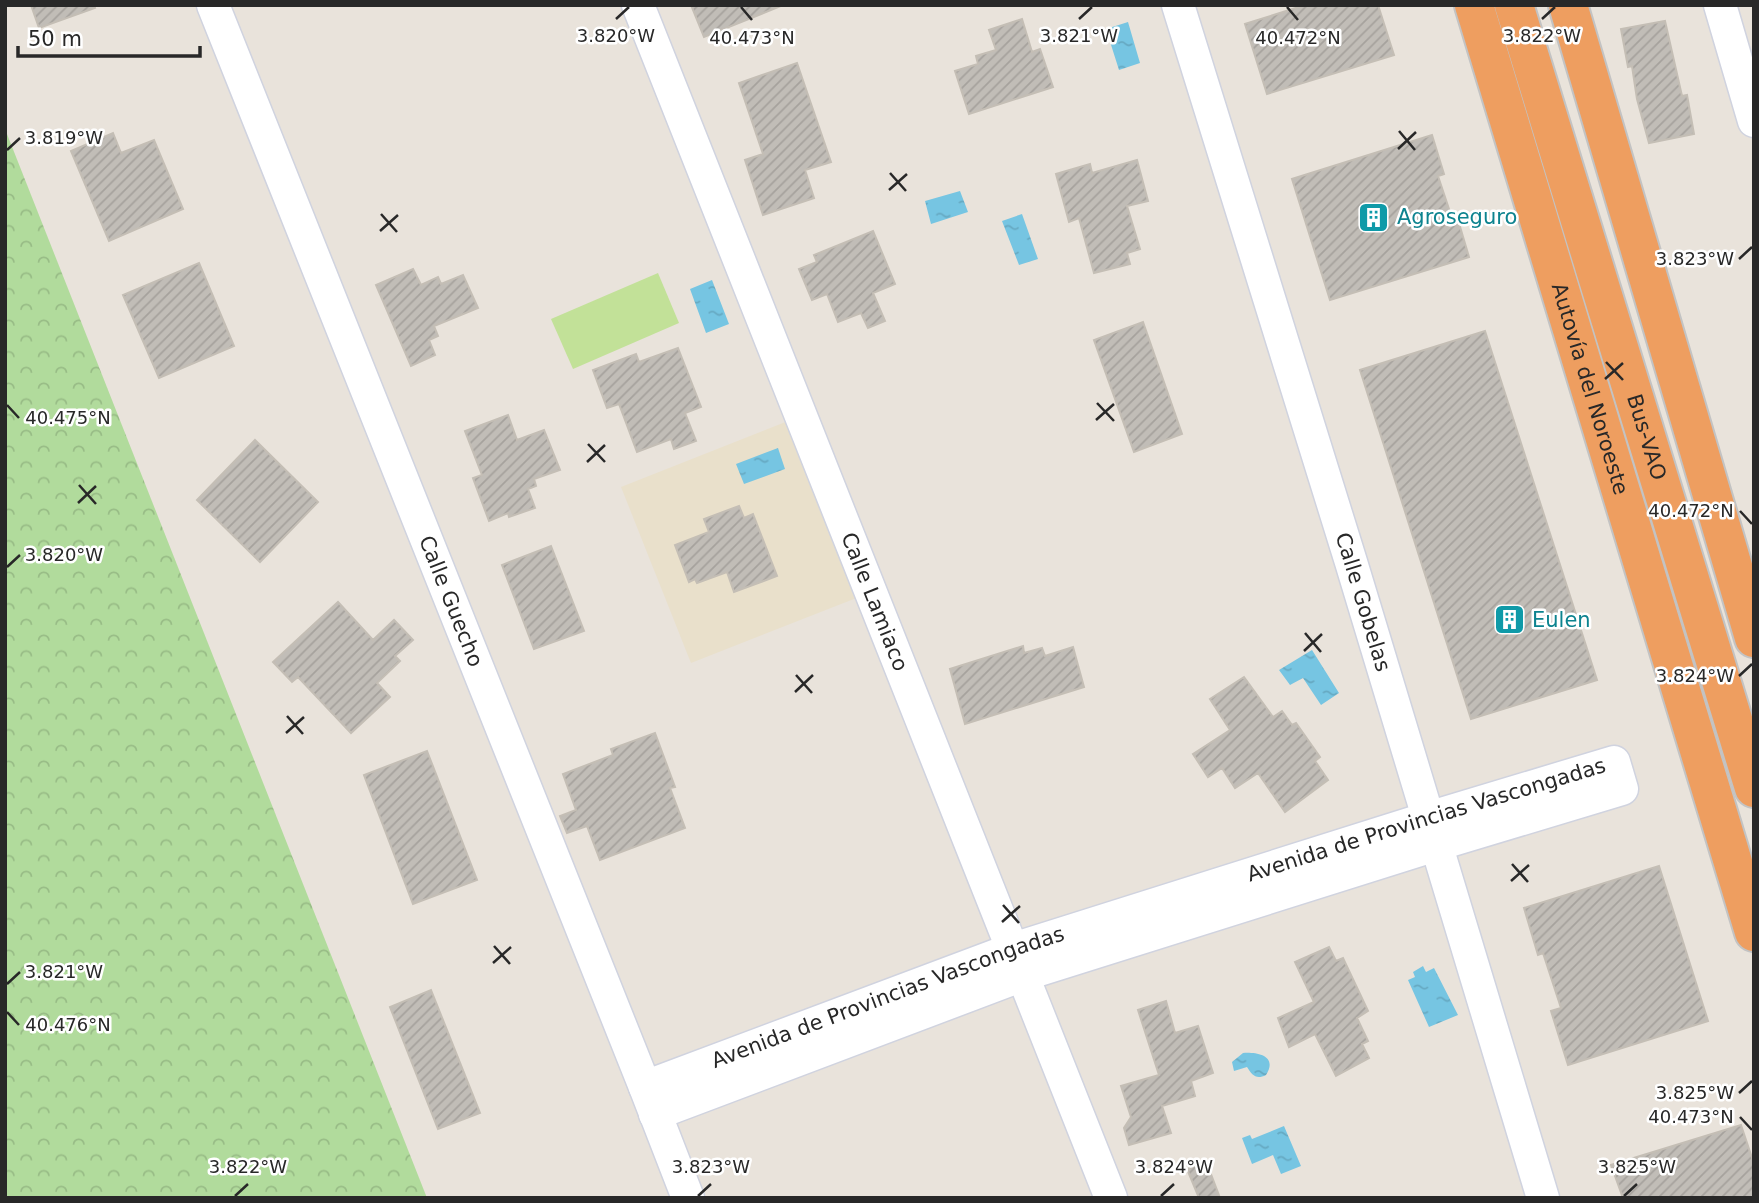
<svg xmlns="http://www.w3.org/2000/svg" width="1759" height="1203" viewBox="0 0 1759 1203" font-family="'DejaVu Sans',sans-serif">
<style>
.education{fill:#e9e0cb}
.forest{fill:url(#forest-crowns)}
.pitch{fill:#c2e198}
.water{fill:url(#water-ripples)}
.building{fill:url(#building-hatch);stroke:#c4beb5;stroke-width:2}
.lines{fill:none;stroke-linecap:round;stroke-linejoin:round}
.minor-casing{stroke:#d0d3df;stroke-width:35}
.highway-casing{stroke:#c3c3c3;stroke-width:42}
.minor{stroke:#fff;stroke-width:32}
.highway{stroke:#ee9e60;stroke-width:38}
.ticks{fill:none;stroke:#282828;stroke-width:2.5}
.labels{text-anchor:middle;stroke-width:5;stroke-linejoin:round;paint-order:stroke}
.culture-label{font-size:21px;fill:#0d838f;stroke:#fff;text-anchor:start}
.street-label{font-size:21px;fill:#282828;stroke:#fff}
.ticks-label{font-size:18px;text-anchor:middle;fill:#282828;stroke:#fff;stroke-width:5;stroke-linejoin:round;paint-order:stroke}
</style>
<defs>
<pattern id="forest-crowns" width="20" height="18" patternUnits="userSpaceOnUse" patternTransform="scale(1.75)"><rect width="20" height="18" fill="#b1db9c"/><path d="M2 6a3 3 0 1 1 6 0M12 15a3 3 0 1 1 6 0" fill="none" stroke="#98bc86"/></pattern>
<pattern id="water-ripples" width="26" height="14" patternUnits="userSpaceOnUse" patternTransform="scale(1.75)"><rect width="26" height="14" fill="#76c5e2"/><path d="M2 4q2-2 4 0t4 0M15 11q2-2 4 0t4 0" fill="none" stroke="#66a9c2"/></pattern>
<pattern id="building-hatch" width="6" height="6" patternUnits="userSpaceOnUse" patternTransform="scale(1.75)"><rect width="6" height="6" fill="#c1bdb7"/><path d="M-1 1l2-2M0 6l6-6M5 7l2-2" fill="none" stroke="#a6a29d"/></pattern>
</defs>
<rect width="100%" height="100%" fill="#e9e3db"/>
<!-- education -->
<path class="education" d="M788,421l71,176 -168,66 -70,-176z"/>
<!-- forest -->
<path class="forest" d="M5,129l422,1069h-422z"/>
<!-- pitch -->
<path class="pitch" d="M658,273l21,50 -106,46 -22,-50z"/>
<!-- water -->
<path class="water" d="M1128,22l12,41 -21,7 -13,-41z
M960,191l8,21 -37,12 -6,-23z
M1022,214l16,45 -19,6 -17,-44z
M712,280l17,44 -23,9 -16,-44z
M778,448l7,21 -41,15 -8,-20z
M1312,650l27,43 -18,12 -18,-27 -13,7 -11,-15z
M1423,966l3,6 8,-4 24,47 -29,12 -21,-47 7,-3 -2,-5z
M1243,1053c15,-1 35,3 23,22 -10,5 -14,0 -19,-8l-13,4 -2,-9z
M1284,1126l17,40 -20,8 -8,-19 -21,9 -10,-26 8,-3 2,4z"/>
<!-- building -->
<path class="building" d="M31,5h63l1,3 -56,20z
M691,5h89l1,1 -77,31z
M1305,5h73l16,50 -127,39 -22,-70z
M1022,19l10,33 8,-3 13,38 -84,27 -14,-43 23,-7 -2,-8 20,-6 -7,-20z
M1665,21l17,75 5,-1 7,39 -45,9 -12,-44 -5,-33 -4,1 -7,-38z
M797,63l34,99 -26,8 9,28 -51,17 -18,-55 18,-6 -24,-71z
M113,133l8,20 33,-13 29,69 -74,32 -38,-90z
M1432,135l12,39 -6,2 15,45 5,-1 11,37 -139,43 -38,-121z
M1137,160l11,41 -21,5 13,43 -13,4 3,11 -36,9 -15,-55 -10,4 -13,-48 34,-10 2,9z
M873,231l22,53 -22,9 12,28 -17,7 -7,-15 -23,9 -11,-28 -15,6 -13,-31 18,-7 -3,-7z
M199,263l35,83 -75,32 -36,-83z
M413,269l8,16 17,-8 3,7 22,-9 15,33 -44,18 4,10 -9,4 6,15 -24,11 -35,-81z
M1143,322l39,112 -48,18 -40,-112z
M1485,331l112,349 -126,39 -111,-349z
M678,348l23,59 -16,6 11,28 -22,8 -3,-10 -34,13 -18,-48 -12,4 -14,-38 43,-16 3,8z
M508,415l9,25 27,-10 16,40 -26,9 2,7 -8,3 7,19 -26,9 -1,-4 -19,8 -16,-43 9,-3 -17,-44z
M255,440l63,62 -58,60 -63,-62z
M739,506l5,12 9,-4 24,62 -43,16 -7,-20 -30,11 -2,-4 -6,3 -14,-37 34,-13 -5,-13z
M551,546l33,85 -50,18 -32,-84z
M338,602l35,38 21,-20 19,20 -18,16 5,5 -23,22 13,14 -39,36 -53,-56 -6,5 -19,-20z
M1023,646l1,7 18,-5 3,8 28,-9 11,40 -119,37 -15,-55z
M1244,677l29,40 9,-6 10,14 4,-2 24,34 -5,4 13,19 -43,32 -27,-39 -23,15 -13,-20 -14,9 -15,-23 37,-24 -20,-31z
M655,733l20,54 -5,1 15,40 -85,32 -13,-34 -20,7 -7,-17 16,-6 -13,-36 50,-19 -2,-6z
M427,751l50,129 -64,24 -49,-129z
M1659,866l49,155 -140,44 -17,-54 10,-3 -18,-55 -5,2 -14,-47z
M1329,947l7,14 7,-3 25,53 -11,7 11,23 -6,3 7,14 -33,18 -21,-42 -26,13 -11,-29 36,-16 -19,-40z
M431,990l49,123 -42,16 -48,-122z
M1166,1001l9,32 23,-7 15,47 -22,8 4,15 -33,10 9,27 -42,12 -5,-17 7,-11 -10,-31 38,-11 -21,-65z
M1741,1125l13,39v34h-131l-12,-33z
M1206,1161l14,37h-21l-12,-29z"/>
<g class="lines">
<defs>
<g id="minor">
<path id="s1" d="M213,5l432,1082 43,111"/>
<path id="s2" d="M638,5l473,1193"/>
<path id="s3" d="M1178,5l173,557 192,636"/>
<path d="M1720,5l34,116"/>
<path id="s4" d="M645,1087l368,-138 415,-131 186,-56 8,27 -186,56 -413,130 -368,139"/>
</g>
<g id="highway">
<path id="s5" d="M1474,5l280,927"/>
<path id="s6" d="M1514,5l240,783"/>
<path d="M1568,5l186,633"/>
</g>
</defs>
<!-- minor casing -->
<use href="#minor" class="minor-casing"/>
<!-- highway casing -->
<use href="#highway" class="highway-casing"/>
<!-- minor -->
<use href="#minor" class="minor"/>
<!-- highway -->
<use href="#highway" class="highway"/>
</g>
<!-- ticks -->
<path class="ticks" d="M741,7l11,13M1287,7l11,13M616,19l13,-12M1079,19l13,-12M1542,19l13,-12M1399,131l16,19M1398,149l18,-17M7,150l13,-12M890,173l16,18M889,190l18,-16M381,214l16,18M380,231l18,-16M1739,259l13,-12M1606,362l17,18M1605,379l18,-16M1097,403l17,18M7,405l12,13M1096,420l18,-16M588,444l17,18M587,462l18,-17M79,485l17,19M78,503l18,-17M1740,511l12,13M7,567l13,-12M1305,633l16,19M1304,651l18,-17M796,675l16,18M1739,676l13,-12M795,692l18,-17M287,716l16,18M286,733l18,-16M1512,864l16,18M1511,881l18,-16M1003,905l16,18M1002,922l18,-16M494,946l16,18M493,963l18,-16M7,984l13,-12M7,1012l12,13M1739,1093l13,-12M1740,1117l12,13M235,1196l13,-12M698,1196l13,-12M1161,1196l13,-12M1624,1196l13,-12"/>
<!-- icons -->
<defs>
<symbol id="building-square" viewBox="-11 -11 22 22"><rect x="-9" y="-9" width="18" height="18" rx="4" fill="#0f9aa8" stroke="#fff"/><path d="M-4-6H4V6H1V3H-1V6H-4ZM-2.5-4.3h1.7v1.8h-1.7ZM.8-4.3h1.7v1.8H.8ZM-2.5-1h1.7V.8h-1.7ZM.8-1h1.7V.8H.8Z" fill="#fff"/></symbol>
</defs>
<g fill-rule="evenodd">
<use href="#building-square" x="1356" y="200" width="35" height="35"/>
<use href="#building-square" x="1492" y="602" width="35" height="35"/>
</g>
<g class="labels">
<!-- culture labels -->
<g class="culture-label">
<text x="1397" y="224">Agroseguro</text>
<text x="1532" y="627">Eulen</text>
</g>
<!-- street labels -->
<g class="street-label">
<text dy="7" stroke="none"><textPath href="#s5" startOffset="401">Autovía del Noroeste</textPath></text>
<text dy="7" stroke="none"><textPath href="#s6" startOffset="452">Bus-VAO</textPath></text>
<text dy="7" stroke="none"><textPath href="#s1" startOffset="642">Calle Guecho</textPath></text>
<text dy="7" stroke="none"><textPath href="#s2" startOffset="642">Calle Lamiaco</textPath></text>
<text dy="7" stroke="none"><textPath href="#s3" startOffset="625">Calle Gobelas</textPath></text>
<text dy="7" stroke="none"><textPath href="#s4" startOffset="826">Avenida de Provincias Vascongadas</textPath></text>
<text dy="7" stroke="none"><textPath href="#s4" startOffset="259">Avenida de Provincias Vascongadas</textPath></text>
</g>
</g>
<g class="ticks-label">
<text x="616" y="42">3.820°W</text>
<text x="1079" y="42">3.821°W</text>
<text x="1542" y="42">3.822°W</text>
<text x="752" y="44">40.473°N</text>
<text x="1298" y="44">40.472°N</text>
<text x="64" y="144">3.819°W</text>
<text x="1695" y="265">3.823°W</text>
<text x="68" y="424">40.475°N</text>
<text x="1691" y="517">40.472°N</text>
<text x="64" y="561">3.820°W</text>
<text x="1695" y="682">3.824°W</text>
<text x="64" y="978">3.821°W</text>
<text x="68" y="1031">40.476°N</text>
<text x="1695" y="1099">3.825°W</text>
<text x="1691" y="1123">40.473°N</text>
<text x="248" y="1173">3.822°W</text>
<text x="711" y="1173">3.823°W</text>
<text x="1174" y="1173">3.824°W</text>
<text x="1637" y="1173">3.825°W</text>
</g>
<!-- border -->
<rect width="1759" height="1203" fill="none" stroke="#282828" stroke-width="14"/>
<!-- scale -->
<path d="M18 46v10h182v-10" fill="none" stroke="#282828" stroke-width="3.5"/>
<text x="28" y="46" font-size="21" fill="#282828" stroke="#ffffff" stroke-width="5" paint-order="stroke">50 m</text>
</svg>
